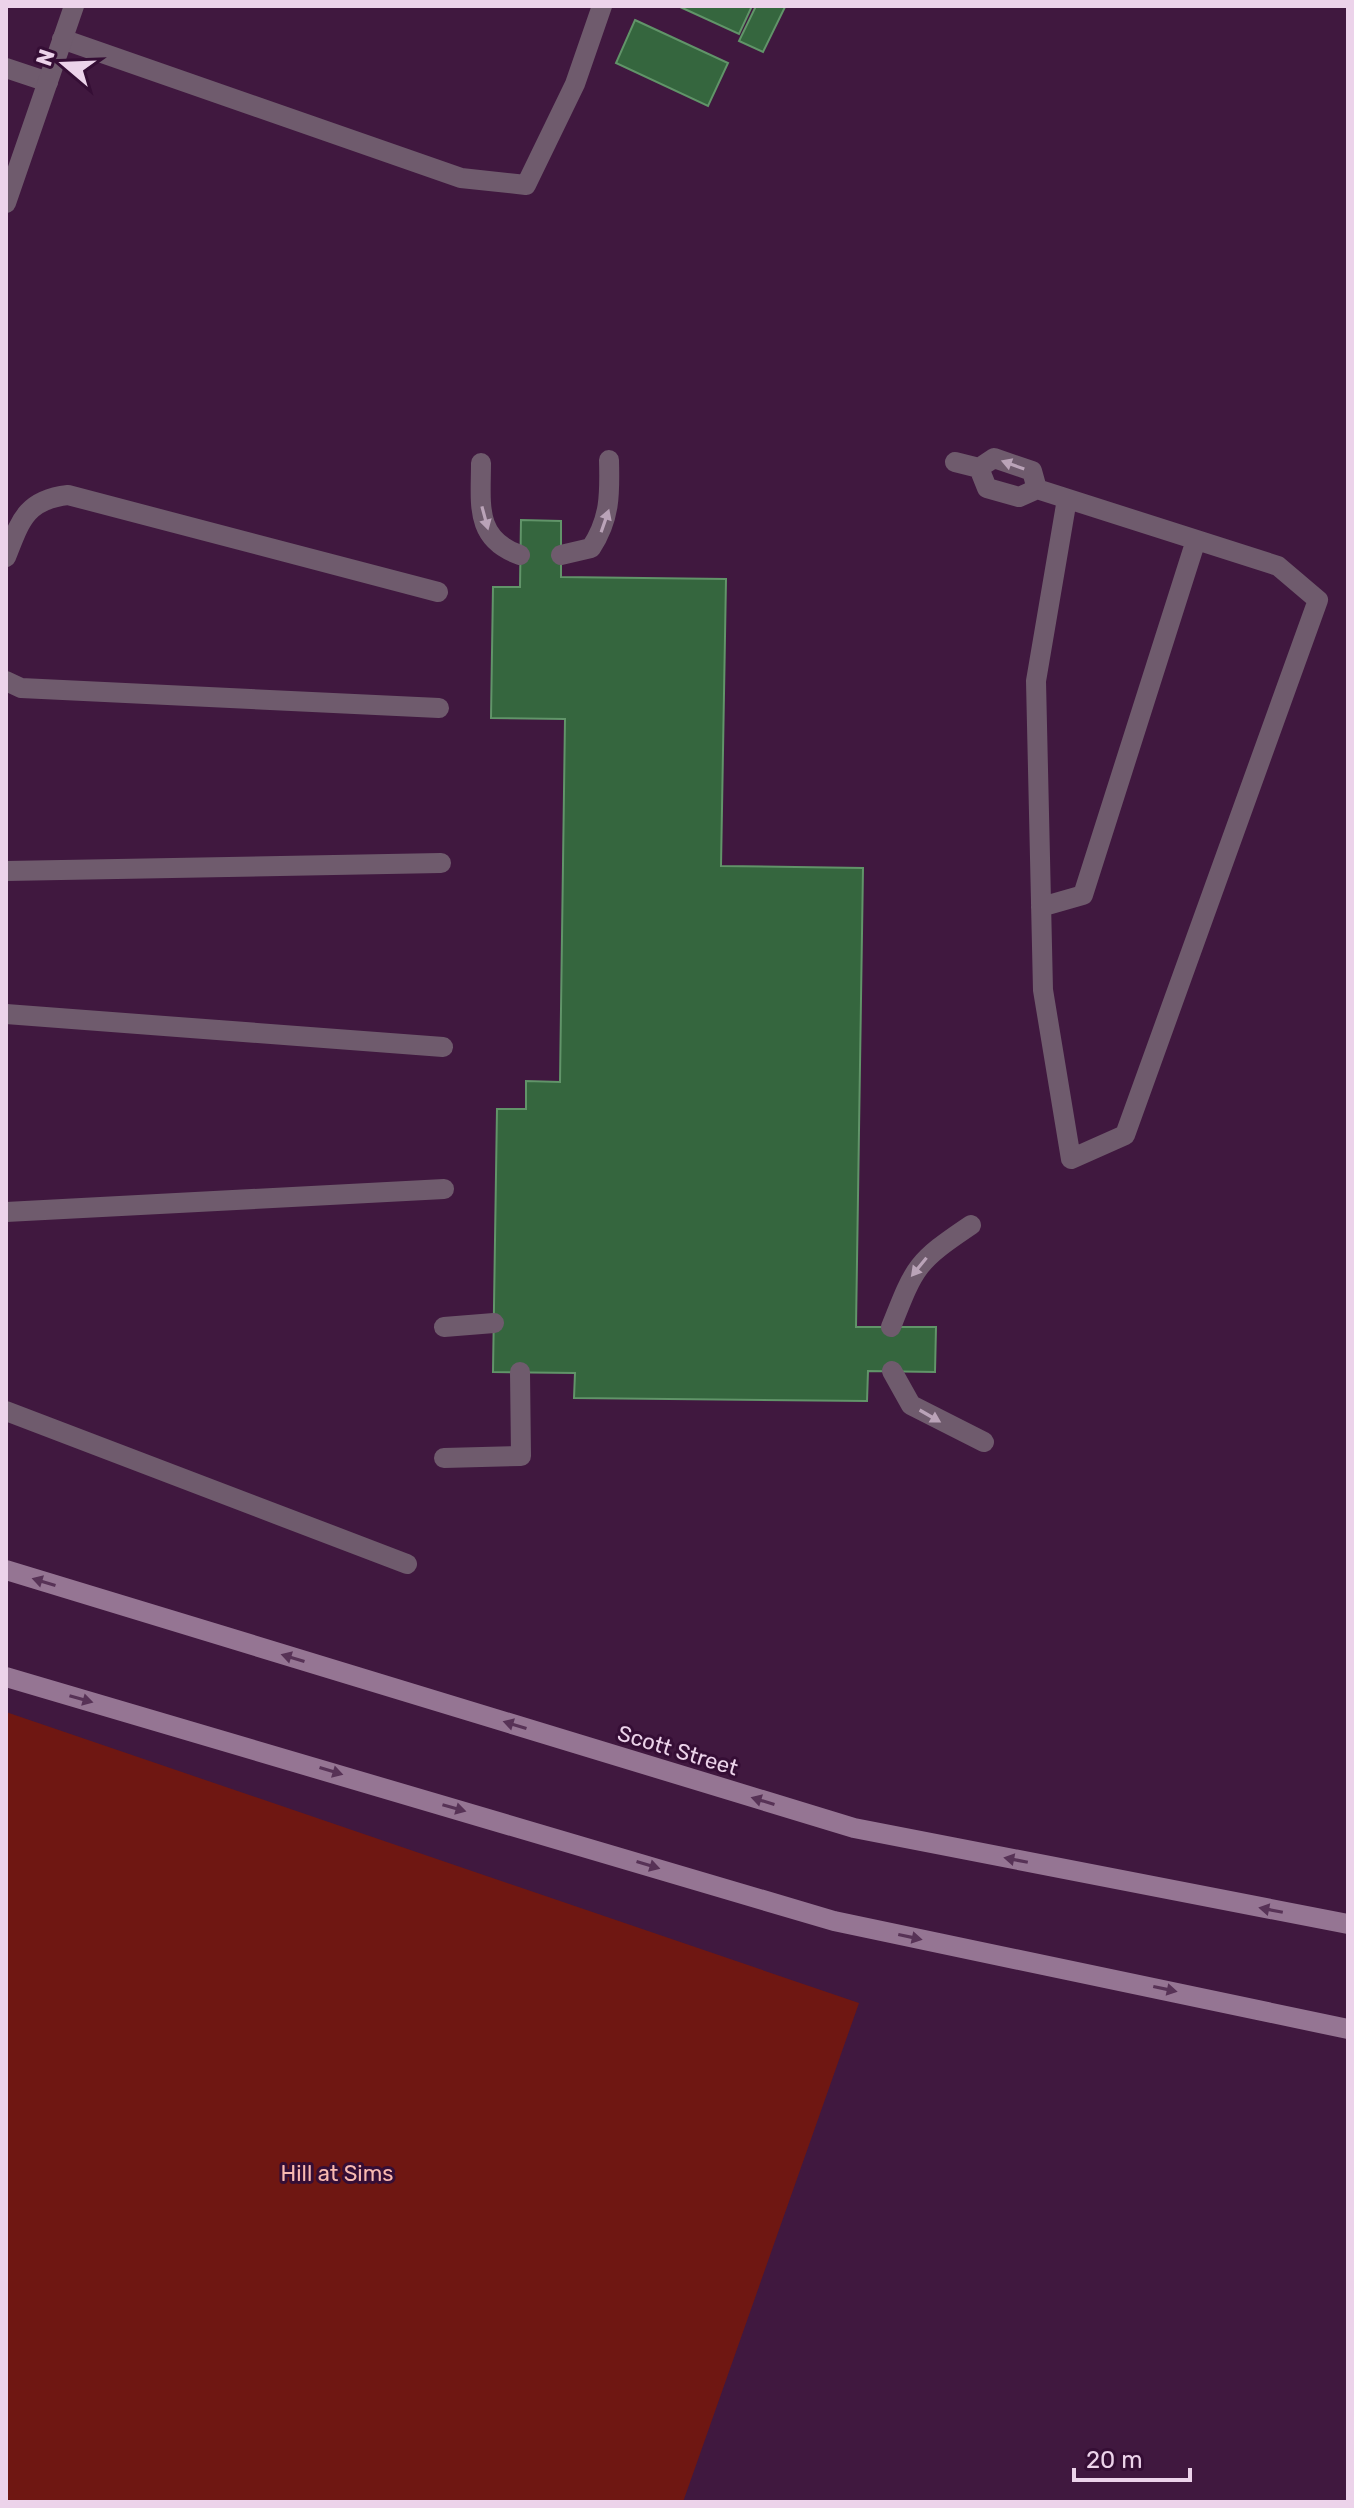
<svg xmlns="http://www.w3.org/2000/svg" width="1354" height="2508" viewBox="0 0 1354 2508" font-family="Rubik,sans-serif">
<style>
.green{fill:#6f1712}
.building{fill:#35663e;stroke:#619469;stroke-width:2}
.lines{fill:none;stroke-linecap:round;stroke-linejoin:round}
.service{stroke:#6f5b6d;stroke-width:20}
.minor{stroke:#6f5b6d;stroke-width:20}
.tertiary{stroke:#6f5b6d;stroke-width:20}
.secondary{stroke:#957593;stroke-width:20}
.oneway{fill:#baa3b8}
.oneway2{fill:#573256}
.labels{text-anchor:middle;stroke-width:6;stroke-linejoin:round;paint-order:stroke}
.street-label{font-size:22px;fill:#ecd3ea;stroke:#350e35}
.park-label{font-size:22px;fill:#fabab1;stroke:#350e35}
</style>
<rect width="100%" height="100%" fill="#40183f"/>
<!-- green -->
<path class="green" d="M6,1712l853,291 -176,499h-677z"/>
<!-- building -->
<path class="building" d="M678,6h74l-13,28z
M756,6l29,1 -22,45 -24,-11z
M635,20l93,43 -20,43 -92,-43z
M521,520l40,1v56l165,2 -5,287 142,2 -7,459h80l-1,45 -67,-1 -1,30 -293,-3 1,-25 -82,-1 4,-263h29v-28l34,1 5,-363 -74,-1 2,-131h27z"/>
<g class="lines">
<!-- service -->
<path class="service" d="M62,39l399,139 65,7 49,-101 27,-78
M955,462l24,6
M481,463c0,41 -7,76 39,92
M979,468l8,20 32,9 18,-8 241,77 40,34 -193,535 -54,24 -28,-169 -7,-309 31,-182
M979,468l15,-10 38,13 5,18
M561,555l30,-7c19,-29 19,-53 18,-88
M6,557c14,-35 19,-57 62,-62l370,97
M6,681l15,7 418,20
M6,871l435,-8
M1041,907l42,-12 113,-355
M6,1014l437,33
M6,1212l438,-23
M444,1327l50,-4
M891,1327c24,-61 25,-65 80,-102
M892,1371l19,34 73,37
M6,1411l401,153
M444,1458l77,-2 -1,-84"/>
<!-- minor -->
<path class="minor" d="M6,68l42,14"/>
<!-- tertiary -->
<path class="tertiary" d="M6,203l68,-197"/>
<!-- secondary -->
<path class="secondary" d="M6,1570l848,258 494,96
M6,1677l828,244 514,108"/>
</g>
<!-- one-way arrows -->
<defs><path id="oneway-solid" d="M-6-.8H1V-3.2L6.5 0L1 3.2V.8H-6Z" transform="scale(2)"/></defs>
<g class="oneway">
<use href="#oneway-solid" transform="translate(1013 465) rotate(-160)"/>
<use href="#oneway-solid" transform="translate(485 518) rotate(75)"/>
<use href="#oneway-solid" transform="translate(605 521) rotate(-71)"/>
<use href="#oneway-solid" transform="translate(919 1267) rotate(129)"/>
<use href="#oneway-solid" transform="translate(930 1416) rotate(30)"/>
</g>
<g class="oneway2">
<use href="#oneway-solid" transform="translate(44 1582) rotate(-163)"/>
<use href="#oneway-solid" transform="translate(293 1658) rotate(-163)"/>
<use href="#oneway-solid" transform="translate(81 1699) rotate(16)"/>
<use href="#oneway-solid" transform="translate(515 1725) rotate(-163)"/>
<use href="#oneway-solid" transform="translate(331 1771) rotate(17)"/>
<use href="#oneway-solid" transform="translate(763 1801) rotate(-163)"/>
<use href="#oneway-solid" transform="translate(454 1808) rotate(16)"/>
<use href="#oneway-solid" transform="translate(1016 1860) rotate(-169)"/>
<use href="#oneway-solid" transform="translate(648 1865) rotate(17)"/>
<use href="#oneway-solid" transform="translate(1271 1910) rotate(-169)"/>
<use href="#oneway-solid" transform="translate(910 1937) rotate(12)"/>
<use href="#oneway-solid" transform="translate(1165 1989) rotate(12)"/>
</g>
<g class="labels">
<!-- street labels -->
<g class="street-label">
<text transform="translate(678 1750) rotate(17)" y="8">Scott Street</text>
</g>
<!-- park labels -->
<g class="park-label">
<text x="337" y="2181">Hill at Sims</text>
</g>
</g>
<!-- border -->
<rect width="1354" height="2508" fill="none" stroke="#ecd3ea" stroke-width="16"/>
<!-- north arrow -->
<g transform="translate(64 64) rotate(289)" stroke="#350e35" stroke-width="6" paint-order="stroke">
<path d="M0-6L14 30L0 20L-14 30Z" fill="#ecd3ea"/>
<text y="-12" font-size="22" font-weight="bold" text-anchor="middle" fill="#ecd3ea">N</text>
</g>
<!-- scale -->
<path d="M1074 2468v12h116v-12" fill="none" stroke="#ecd3ea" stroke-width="4"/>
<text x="1086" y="2468" font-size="24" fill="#ecd3ea" stroke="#350e35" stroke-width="6" paint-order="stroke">20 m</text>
</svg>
